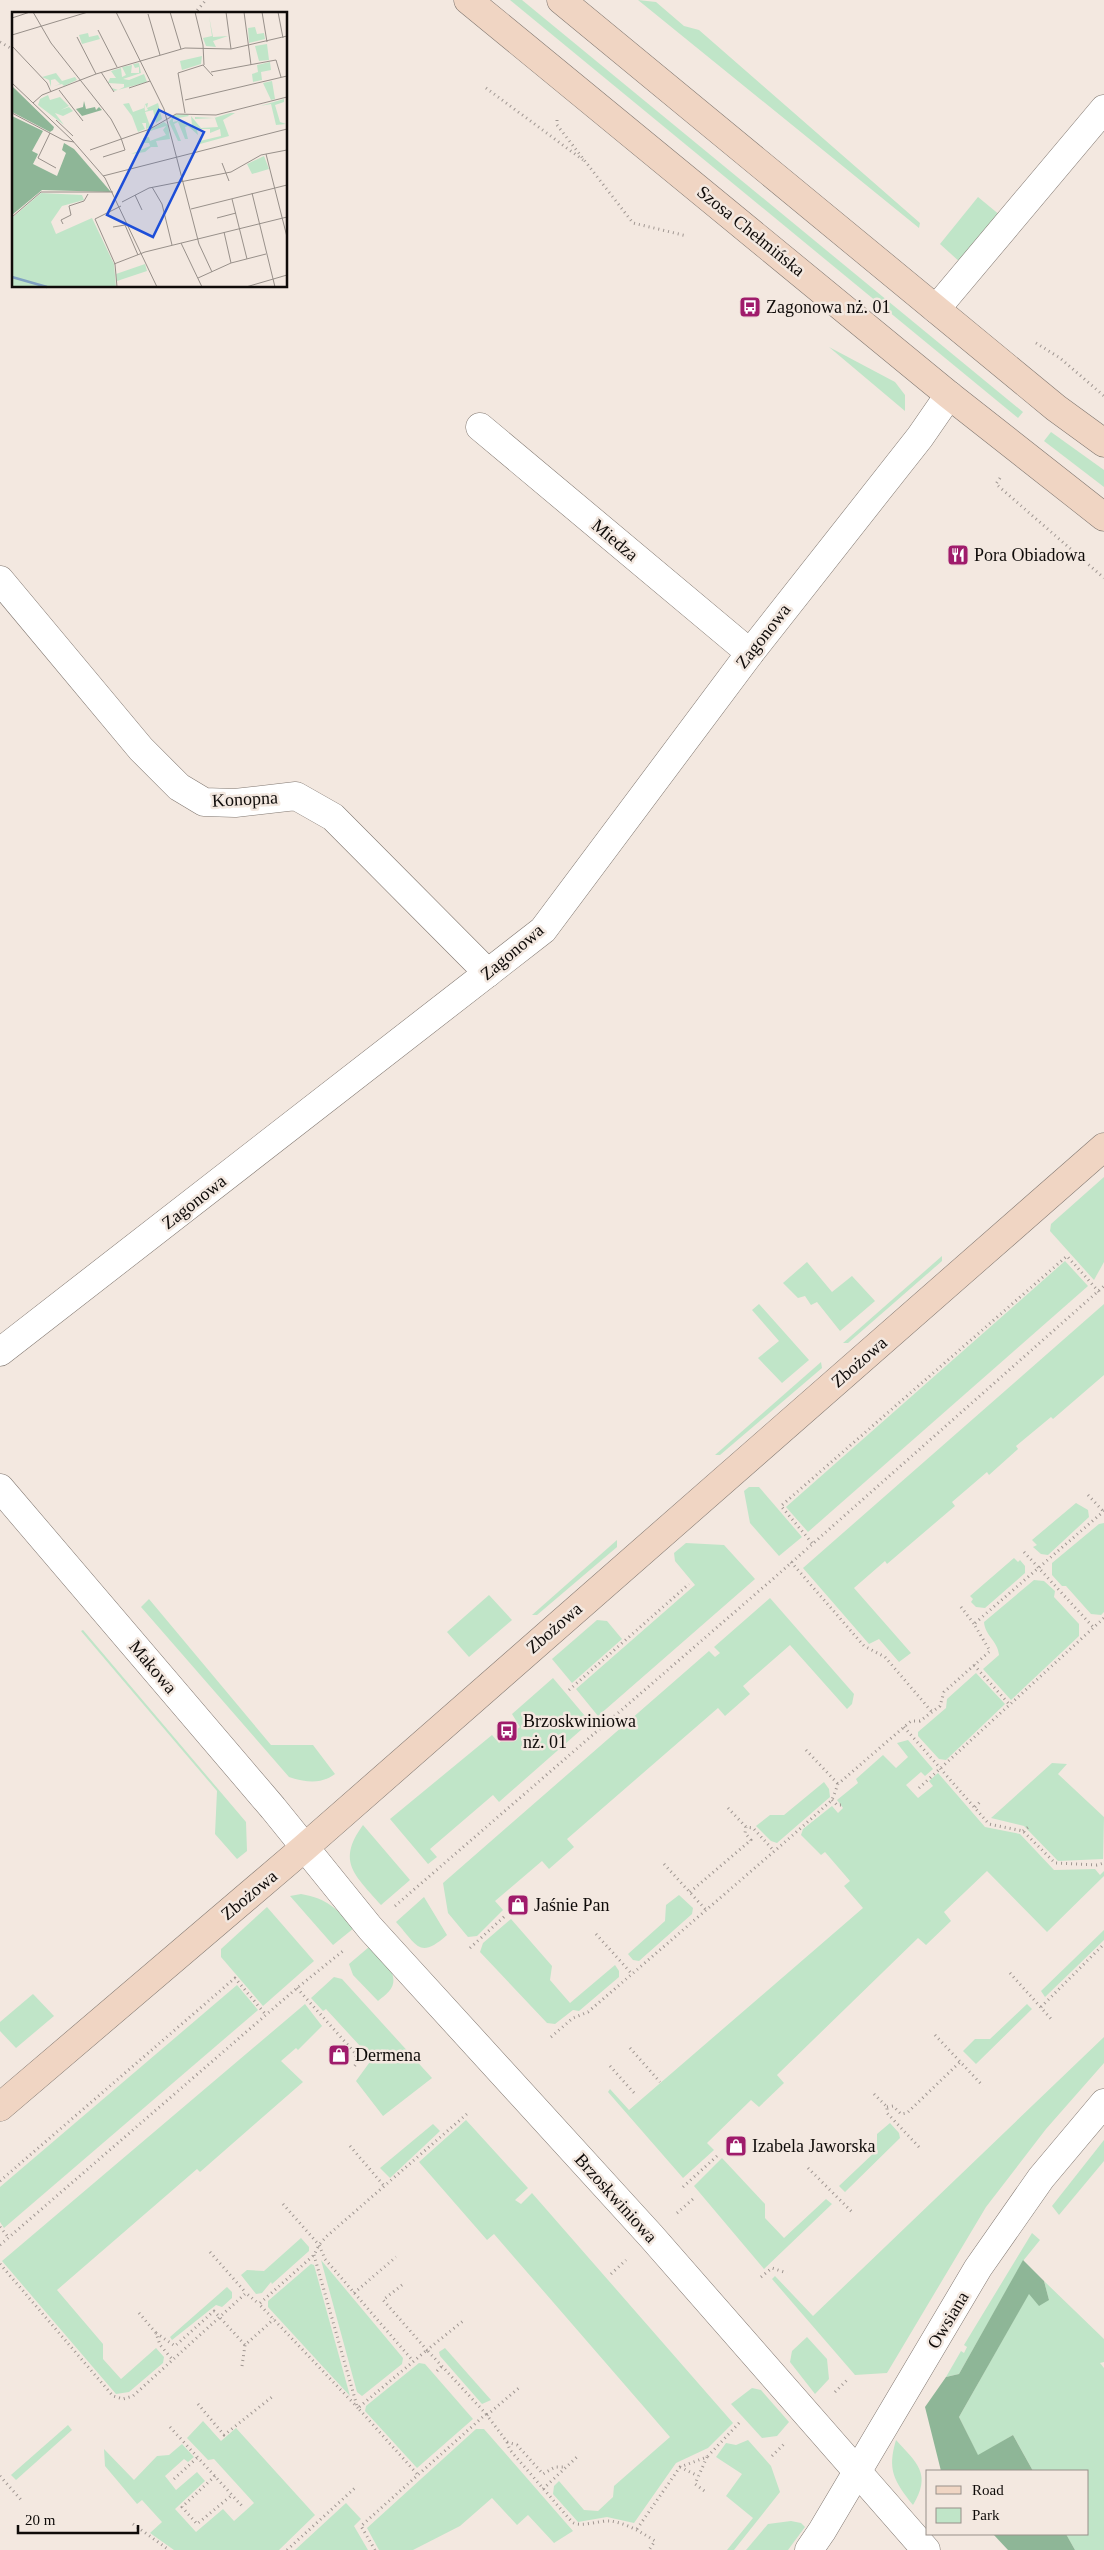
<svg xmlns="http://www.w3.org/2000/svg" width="1104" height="2550" viewBox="0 0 1104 2550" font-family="Georgia,serif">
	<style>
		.green { fill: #c0e5c8 }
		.forest { fill: #8eb697 }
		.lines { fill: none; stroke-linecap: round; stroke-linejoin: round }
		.street-casing { stroke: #807770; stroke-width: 29 }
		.secondary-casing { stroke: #807770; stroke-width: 29 }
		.path { stroke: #a09792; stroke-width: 3; stroke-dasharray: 1 4; stroke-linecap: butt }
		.street { stroke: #fff; stroke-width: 28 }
		.secondary { stroke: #f0d5c3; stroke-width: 28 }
		.labels { text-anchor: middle; stroke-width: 5; stroke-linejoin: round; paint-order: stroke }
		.street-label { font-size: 18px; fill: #0f0b09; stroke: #f3e8e0 }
		.poi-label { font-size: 18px; fill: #0f0b09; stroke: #f3e8e0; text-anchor: start }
		.inset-river { fill: none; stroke: #80a2c3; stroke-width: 2.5 }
		.inset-road { fill: none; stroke: #98908a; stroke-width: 1 }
		.view { fill: #1d4ed8; fill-opacity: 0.15; stroke: #1d4ed8; stroke-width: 2.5 }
		.inset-edge { fill: none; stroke: #0f0b09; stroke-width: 2.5 }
	</style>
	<rect width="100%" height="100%" fill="#f3e8e0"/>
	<g class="green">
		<polygon points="510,0 522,0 1023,412 1018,418"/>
		<polygon points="638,0 656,2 684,26 699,30 920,223 919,228"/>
		<polygon points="978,197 1001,216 961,263 940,244"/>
		<polygon points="829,347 895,382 905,395 905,411"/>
		<polygon points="1051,432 1104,470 1104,487 1044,441"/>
		<polygon points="1104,1177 1104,1262 1094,1280 1050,1231 1051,1224"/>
		<polygon points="942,1256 942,1261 848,1343 843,1343"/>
		<polygon points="1065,1261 1088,1286 808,1532 786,1507"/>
		<polygon points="807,1262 832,1292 852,1276 875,1301 840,1331 817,1302 811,1305 805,1296 798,1298 783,1283"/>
		<polygon points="759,1304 809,1360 782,1383 758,1358 779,1341 752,1310"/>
		<polygon points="1104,1304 1104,1375 1053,1419 1051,1417 1016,1446 1018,1449 989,1475 987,1472 952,1502 955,1506 887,1564 885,1561 854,1588 911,1653 899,1662 879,1639 869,1644 803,1568"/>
		<polygon points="821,1362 822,1368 720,1455 715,1455"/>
		<polygon points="749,1487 759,1487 802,1537 779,1556 750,1523 744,1491"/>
		<polygon points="1076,1503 1088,1510 1089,1517 1048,1555 1041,1554 1033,1547 1037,1545 1032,1540"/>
		<polygon points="1104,1523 1104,1612 1101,1615 1091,1614 1066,1586 1062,1586 1052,1575 1052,1563 1099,1524"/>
		<polygon points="617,1540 617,1547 537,1615 532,1615"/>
		<polygon points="686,1543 724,1545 755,1579 598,1716 576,1689 695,1585 675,1561 674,1553"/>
		<polygon points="1014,1558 1018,1562 1020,1560 1025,1566 1025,1573 985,1608 976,1607 971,1602 973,1599 970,1596"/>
		<path d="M1034,1580L1044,1581L1055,1591L1054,1597L1079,1624V1636L1011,1700L983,1669L999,1655C998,1641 985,1636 984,1622Z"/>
		<polygon points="489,1595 512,1620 469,1657 447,1632"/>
		<polygon points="770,1598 854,1694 852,1704 847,1709 790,1645 743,1686 750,1694 725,1716 718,1708 567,1839 574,1847 549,1869 542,1861 495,1901 503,1910 477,1936 468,1937 448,1913 443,1883 709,1651 715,1657 720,1653 714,1647"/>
		<path d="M149,1599L271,1745H313L335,1774C320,1785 305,1782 289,1777L141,1607Z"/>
		<polygon points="597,1620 607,1621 622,1639 572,1683 552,1659"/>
		<polygon points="83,1630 246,1822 247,1851 237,1859 215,1834 217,1791 81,1631"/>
		<polygon points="976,1673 1005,1704 946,1760 939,1759 918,1736 918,1732 946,1708 947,1699"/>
		<polygon points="553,1678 590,1722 499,1802 493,1795 430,1849 437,1857 428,1864 390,1819 492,1735 499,1743 520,1727 512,1714"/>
		<polygon points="908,1740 933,1769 925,1776 921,1772 906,1785 918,1798 933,1786 929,1781 938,1773 985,1827 1020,1834 1054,1870 1095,1869 1100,1875 1104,1871 1104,1876 1047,1932 987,1871 944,1912 951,1921 926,1945 918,1938 777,2075 784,2083 759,2107 751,2100 707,2143 714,2150 683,2178 608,2092 610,2089 629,2110 863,1908 844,1886 850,1881 825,1852 821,1855 801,1835 803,1829 832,1806 838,1813 843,1808 837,1800 858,1783 856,1779 883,1755 896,1768 908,1757 897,1743"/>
		<polygon points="1052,1763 1067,1764 1058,1774 1104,1817 1103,1859 1058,1861 1024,1826 991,1818"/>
		<polygon points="824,1782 829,1789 830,1797 777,1843 771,1841 756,1826 770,1815 784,1815"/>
		<path d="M363,1825L410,1880L381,1905C355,1875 336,1862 363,1825Z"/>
		<path d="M301,1894C328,1899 336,1908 354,1928L333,1945L290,1896Z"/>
		<polygon points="679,1895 693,1908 692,1914 639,1961 633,1960 628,1954 665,1921 666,1905"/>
		<path d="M424,1897L447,1935C419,1960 417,1945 396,1922Z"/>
		<polygon points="267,1907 314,1961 263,2006 221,1957 221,1949"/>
		<polygon points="511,1919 552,1966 550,1980 570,2003 615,1965 619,1971 619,1977 579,2011 573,2010 555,2024 547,2023 480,1952 483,1943"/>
		<polygon points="1104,1930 1104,1940 1045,1997 1041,1991"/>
		<path d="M369,1947L392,1973C397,1987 388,1993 378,2001L353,1975L349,1964Z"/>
		<polygon points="334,1977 342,1979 432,2078 383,2116 356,2081 372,2059 326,2009 323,2011 311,1998"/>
		<polygon points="237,1985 258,2010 4,2228 0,2222 0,2187"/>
		<polygon points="33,1994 54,2016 16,2048 0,2031 0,2022"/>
		<polygon points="305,2004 322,2026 298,2050 296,2048 281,2061 303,2082 200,2172 197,2169 57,2290 103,2344 103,2359 121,2379 156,2348 164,2357 163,2363 129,2392 116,2394 2,2261"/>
		<polygon points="1027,2004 1032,2009 976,2064 963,2051 975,2039 990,2039"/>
		<polygon points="1104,2037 1104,2063 1046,2129 986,2207 887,2373 855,2375 772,2279 775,2276 813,2316"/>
		<polygon points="466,2120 528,2188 515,2200 521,2204 532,2193 733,2423 708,2448 676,2463 634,2523 607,2517 578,2522 553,2494 554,2486 559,2481 584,2510 598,2511 613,2497 614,2486 670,2437 494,2234 487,2240 419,2162"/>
		<polygon points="890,2123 899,2133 900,2138 845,2192 839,2186 877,2150 877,2134"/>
		<polygon points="433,2124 440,2131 390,2178 380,2168"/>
		<polygon points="1104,2140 1104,2161 1059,2215 1052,2206"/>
		<polygon points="722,2158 765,2204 765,2218 784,2238 826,2199 832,2204 764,2269 694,2186"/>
		<polygon points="1032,2233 1040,2240 1023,2261 959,2374 946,2377 961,2351 964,2353 967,2347 964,2345"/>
		<polygon points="301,2238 309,2247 309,2251 272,2284 271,2282 262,2293 256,2294 241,2275 247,2270 264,2271"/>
		<polygon points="321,2260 403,2358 402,2364 362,2396 357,2392"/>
		<polygon points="311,2264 314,2265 350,2396 268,2307 268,2301"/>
		<polygon points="1044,2281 1104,2339 1104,2362 1100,2363 1104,2368 1104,2550 1075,2550 1066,2534 1088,2534 1088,2471 1033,2471 1013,2435 978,2456 959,2417 1029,2293 1049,2300"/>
		<polygon points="227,2287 232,2292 232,2298 222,2307 216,2305 172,2340 170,2337"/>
		<polygon points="807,2337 827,2359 829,2379 815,2394 790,2362 792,2351"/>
		<polygon points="445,2348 491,2400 482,2404 440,2356 439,2352"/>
		<polygon points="419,2363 425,2364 473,2419 417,2468 365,2411 366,2406"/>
		<polygon points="752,2388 761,2390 789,2422 777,2436 762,2438 731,2404"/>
		<polygon points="203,2421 221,2441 236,2428 315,2515 279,2550 174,2550 150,2533 162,2522 142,2500 137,2504 105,2466 104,2449 134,2480 157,2456 169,2455 182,2444 194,2457 188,2462 184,2459 165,2476 176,2490 197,2472 205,2481 175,2509 196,2532 223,2509 234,2521 254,2503 214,2459 208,2460 187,2438"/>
		<polygon points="68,2425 72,2430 16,2480 11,2475"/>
		<polygon points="476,2429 484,2429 573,2531 554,2543 528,2515 517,2525 492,2498 460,2526 413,2550 379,2550 367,2528"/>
		<polygon points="748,2440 771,2466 780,2492 734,2550 727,2550 753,2518 726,2496 742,2474 716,2457 726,2443 736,2445"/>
		<path d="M896,2440C917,2463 932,2474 913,2505C894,2481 887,2470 896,2440Z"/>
		<polygon points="346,2503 361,2519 354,2526 368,2550 295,2550"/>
		<polygon points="791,2521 801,2523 805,2527 788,2550 746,2550 768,2524"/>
	</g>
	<g class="forest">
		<polygon points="1023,2260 1044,2281 1049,2300 1039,2306 1029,2294 959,2417 978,2455 1013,2435 1033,2471 941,2471 925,2407 946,2377 959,2374"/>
		<polygon points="993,2534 1066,2534 1075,2550 1008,2550"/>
	</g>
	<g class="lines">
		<g class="street-casing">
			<g id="street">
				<polyline points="936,309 1104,109"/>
				<polyline points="480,427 750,653"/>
				<polyline points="0,580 141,749 179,787 204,802 235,803 296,796 333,817 488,973"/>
				<polyline points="0,1352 543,930 750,653 920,437 949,395"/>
				<polyline points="0,1488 273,1808 370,1928 651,2236 926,2550"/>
				<polyline points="809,2550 822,2531 978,2268 1041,2178 1104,2103"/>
			</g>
		</g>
		<g class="secondary-casing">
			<g id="secondary">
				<polyline points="468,0 949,395 1104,517"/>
				<polyline points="561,0 1056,408 1104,443"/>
				<polyline points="0,2107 304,1848 1104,1147"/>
			</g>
		</g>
		<g class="path">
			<polyline points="194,14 206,0"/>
			<polyline points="0,42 14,50"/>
			<polyline points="486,88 583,160"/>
			<polyline points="557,120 557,125 633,223 687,236"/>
			<polyline points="1036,343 1060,358 1104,396"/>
			<polyline points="1000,478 996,484 1104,578"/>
			<polyline points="1088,1495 1104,1512"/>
			<polyline points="812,1543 781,1506 1067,1256 1099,1292"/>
			<polyline points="1024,1552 1094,1628"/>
			<polyline points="791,1562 864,1646 885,1657 932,1712"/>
			<polyline points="961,1607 974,1624"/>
			<polyline points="974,1665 1010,1705"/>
			<polyline points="569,1690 689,1584"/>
			<polyline points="904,1727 989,1824 1023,1831 1055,1863 1097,1865 1104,1863"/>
			<polyline points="806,1750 838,1784"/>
			<polyline points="919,1788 1104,1618"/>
			<polyline points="832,1800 837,1805 841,1805"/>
			<polyline points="975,1807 982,1800"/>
			<polyline points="728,1808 746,1827 753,1828 774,1851"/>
			<polyline points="1023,1831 1030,1826"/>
			<polyline points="664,1864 706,1910"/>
			<polyline points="690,1892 751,1840 745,1833 746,1827"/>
			<polyline points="395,1906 774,1578 1104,1286"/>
			<polyline points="596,1934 632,1974"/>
			<polyline points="470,1948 505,1916"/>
			<polyline points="1010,1973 1052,2020"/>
			<polyline points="297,1988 355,2053 357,2063 353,2068"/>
			<polyline points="1041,2007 1104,1944"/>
			<polyline points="935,2035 983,2086"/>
			<polyline points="551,2037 573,2018 588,2012 793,1835 832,1800 838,1784 904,1727 911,1721 920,1721 940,1706 944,1692 990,1651 974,1624 1104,1511"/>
			<polyline points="630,2048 660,2082"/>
			<polyline points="610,2066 635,2094"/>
			<polyline points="874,2094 887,2107 887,2113 919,2147"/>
			<polyline points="887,2107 893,2106 901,2114 907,2113 960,2062"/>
			<polyline points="350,2146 385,2187"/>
			<polyline points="808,2168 852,2212"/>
			<polyline points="0,2181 235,1978 266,2015"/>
			<polyline points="683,2187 717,2156"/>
			<polyline points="283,2204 319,2245 325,2259 413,2361"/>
			<polyline points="677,2213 693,2199"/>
			<polyline points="0,2227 9,2238"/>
			<polyline points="0,2245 297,1988 343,1951"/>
			<polyline points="210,2252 246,2293"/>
			<polyline points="314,2255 357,2406"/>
			<polyline points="0,2264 113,2396 123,2399 133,2396 246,2293 259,2304"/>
			<polyline points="611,2274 626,2260"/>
			<polyline points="761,2277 772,2268 787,2273"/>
			<polyline points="402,2285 383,2300 427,2350 463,2321"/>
			<polyline points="354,2293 396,2257"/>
			<polyline points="139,2313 156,2333 160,2345 173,2360"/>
			<polyline points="156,2333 175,2346 214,2311 245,2345 274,2319"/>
			<polyline points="242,2366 245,2345"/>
			<polyline points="437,2371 443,2365"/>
			<polyline points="835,2392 849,2378"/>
			<polyline points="198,2404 224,2435 272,2397"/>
			<polyline points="358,2408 259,2304 314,2255 319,2245 327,2236 468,2113"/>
			<path d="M486,2414L507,2442L510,2450L572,2522C580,2528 600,2520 611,2521C628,2524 641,2532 655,2541L649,2550"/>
			<polyline points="487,2415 520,2387"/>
			<polyline points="170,2427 242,2506"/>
			<polyline points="507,2442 517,2445 543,2474 555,2467 564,2467"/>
			<polyline points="772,2456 785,2443"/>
			<polyline points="707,2457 695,2484 707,2493"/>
			<polyline points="680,2467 698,2476"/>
			<polyline points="0,2476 23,2502"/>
			<polyline points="215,2476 182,2507 197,2524 232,2495"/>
			<polyline points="174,2479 198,2457"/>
			<polyline points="543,2489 579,2455"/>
			<polyline points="133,2524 169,2550"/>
			<polyline points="637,2529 680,2467 707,2457 740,2422"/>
			<polyline points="287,2550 356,2487"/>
			<polyline points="375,2550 361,2526 486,2414 427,2350 358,2408 418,2475"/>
		</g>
		<use href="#street" class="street"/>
		<use href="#secondary" class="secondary"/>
	</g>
	<defs>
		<g id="bus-square" transform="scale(1.125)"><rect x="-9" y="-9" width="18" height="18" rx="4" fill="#9f1b6b" stroke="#f3e8e0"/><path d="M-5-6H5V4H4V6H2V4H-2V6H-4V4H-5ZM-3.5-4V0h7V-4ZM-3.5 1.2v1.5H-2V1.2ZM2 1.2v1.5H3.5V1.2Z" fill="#fff"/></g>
		<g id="restaurant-square" transform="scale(1.125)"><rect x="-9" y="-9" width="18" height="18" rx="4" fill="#9f1b6b" stroke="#f3e8e0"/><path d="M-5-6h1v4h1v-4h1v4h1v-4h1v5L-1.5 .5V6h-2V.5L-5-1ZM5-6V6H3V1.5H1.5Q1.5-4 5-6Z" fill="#fff"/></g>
		<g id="shop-square" transform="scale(1.125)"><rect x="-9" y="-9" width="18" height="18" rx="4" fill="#9f1b6b" stroke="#f3e8e0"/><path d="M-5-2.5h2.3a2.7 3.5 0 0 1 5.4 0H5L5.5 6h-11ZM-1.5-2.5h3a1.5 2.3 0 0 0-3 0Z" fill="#fff"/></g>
	</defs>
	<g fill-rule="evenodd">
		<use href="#bus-square" x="750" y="307"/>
		<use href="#restaurant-square" x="958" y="555"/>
		<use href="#bus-square" x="507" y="1731"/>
		<use href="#shop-square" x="518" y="1905"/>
		<use href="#shop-square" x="339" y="2055"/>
		<use href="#shop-square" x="736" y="2146"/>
	</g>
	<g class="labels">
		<g class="street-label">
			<text transform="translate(751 231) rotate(39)" y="6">Szosa Chełmińska</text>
			<text transform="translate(615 540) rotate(40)" y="6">Miedza</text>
			<text transform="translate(763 636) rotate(-52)" y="6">Zagonowa</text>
			<text transform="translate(245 799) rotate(-3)" y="6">Konopna</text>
			<text transform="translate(512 952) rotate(-40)" y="6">Zagonowa</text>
			<text transform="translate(194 1202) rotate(-38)" y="6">Zagonowa</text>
			<text transform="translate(859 1362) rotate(-41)" y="6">Zbożowa</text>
			<text transform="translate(554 1628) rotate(-41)" y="6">Zbożowa</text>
			<text transform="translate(153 1667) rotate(50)" y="6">Makowa</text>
			<text transform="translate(249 1895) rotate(-40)" y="6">Zbożowa</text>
			<text transform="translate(616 2198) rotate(48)" y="6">Brzoskwiniowa</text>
			<text transform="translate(948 2320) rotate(-59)" y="6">Owsiana</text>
		</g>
		<g class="poi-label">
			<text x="766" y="313">Zagonowa nż. 01</text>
			<text x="974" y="561">Pora Obiadowa</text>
			<text x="523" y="1727">Brzoskwiniowa<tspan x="523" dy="21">nż. 01</tspan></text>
			<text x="534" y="1911">Jaśnie Pan</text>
			<text x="355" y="2061">Dermena</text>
			<text x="752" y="2152">Izabela Jaworska</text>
		</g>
	</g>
	<g transform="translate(12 12)">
		<rect width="275" height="275" fill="#f3e8e0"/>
		<path d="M197,4L201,25L216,24L201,29L204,35L194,34L191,26L200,24ZM243,15L245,22L252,21L253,27L237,31L236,16ZM76,21L77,25L86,23L88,27L70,32L67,23ZM255,32L257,48L247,49L243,34ZM190,44L189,52L170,58L168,49ZM258,50L259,58L249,60L250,68L241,70L240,62L246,60L245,53ZM127,51L129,61L111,67L117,68L132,62L135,70L102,79L100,76L106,78L112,75V72L96,71L98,66H104L99,59L109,56L110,65L114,63L110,55L120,53L119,61H127V55L123,56L121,52ZM44,61L50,69L63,65L65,68L52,74L50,72L42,74L48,72L43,67L39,68V75L37,68L30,65ZM260,69L263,87L259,88L251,71ZM36,83L38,88L48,85L57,94L49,98L57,95L61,99L51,104L43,101L52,113L26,93L28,87ZM272,87V90L263,93L268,110L274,112L264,113L259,92L248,94ZM117,91L121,100L132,96V92L133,99L136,98L133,92L136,91L135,96L146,91L150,107L144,111L141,98L133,100L138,114H142L134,117V111H130L133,117L126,120L120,104L111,92ZM218,101H223L211,108L217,124L188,132V129L209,124L208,117L198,121V117H190L185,118L186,123L176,114L173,115L176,127H173L166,110L162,112L169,129H166L157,110L162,103L175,102L177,104L161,107V110L165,109L180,113L179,104L189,116L206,115L203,106L183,107V105L202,106ZM152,110L156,113L158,127L144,129L146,135H139L133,140L119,142L138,134L137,131H132L131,126L137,125L138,129L154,123L151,118L154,114L132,121ZM252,144L257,157L240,162L235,152ZM29,181L70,183L72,188L50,194L39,210L44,222L80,206L102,252L104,275H0V206ZM133,252L135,259L105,269L104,262Z" fill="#c0e5c8"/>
		<path d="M0,74L42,115L41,118L38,120L0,100ZM72,89L74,97L83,95L84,98L87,95L90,98L70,104L64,97L71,95ZM0,104L31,119L20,139L26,142L21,152L45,164L54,141L50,138L52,131L62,137L99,180L30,178L0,203Z" fill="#8eb697"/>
		<path class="inset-river" d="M0,265L35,275"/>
		<path class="inset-road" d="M21,0L39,31L99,107L109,126L113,138L91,145M104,0L152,97L187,232L200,260M158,0L169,37M183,0L191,33L192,53M214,0L219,37M232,0L239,53M250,0L255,30M266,0L271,26M136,2L148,43M0,6L18,0M86,18L105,55M0,23L76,0M65,25L84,62M0,34L35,71L39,80M89,60L102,80M199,60L264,48L269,65M0,71L60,128L93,166L145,275M117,76L138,69M47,78L71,109M173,88L275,64M21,91L30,83L84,62L173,36L219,37L275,24M0,101L51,128L62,130M173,101L166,61L191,53L201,64M44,108L61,124M38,121L26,146L44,156M78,138L138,117L164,102L204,103L275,85M254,142L275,225M210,151L217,169M91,164L275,117M140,175L150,192L160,233M240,181L263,275M123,183L130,198M220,187L235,247M110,190L137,176L219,160L249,143L275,138M179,197L275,173M0,205L29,180H101M205,206L224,201M51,212L49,208L59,203L57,194L72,189L76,182M101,215L113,213L126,243M212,220L219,251M169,231L190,275M102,252L133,240L275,205M186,266L219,251L254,242M105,275L103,252L83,207L109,194M234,275L275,263"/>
		<path class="view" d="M147,98L192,120L141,225L95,203Z"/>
		<rect width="275" height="275" class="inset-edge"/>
	</g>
	<rect x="926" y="2470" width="162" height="65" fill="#f3e8e0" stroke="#98908a"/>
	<rect x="936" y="2486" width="25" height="8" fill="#f0d5c3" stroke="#98908a"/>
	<text x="972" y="2495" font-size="15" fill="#0f0b09">Road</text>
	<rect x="936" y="2508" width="25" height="15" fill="#c0e5c8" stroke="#98908a"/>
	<text x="972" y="2520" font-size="15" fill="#0f0b09">Park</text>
	<path d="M18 2525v8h120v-8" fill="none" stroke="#0f0b09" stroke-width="2.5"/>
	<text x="25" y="2525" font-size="15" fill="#0f0b09" stroke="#f3e8e0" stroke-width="4" paint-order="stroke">20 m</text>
</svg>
